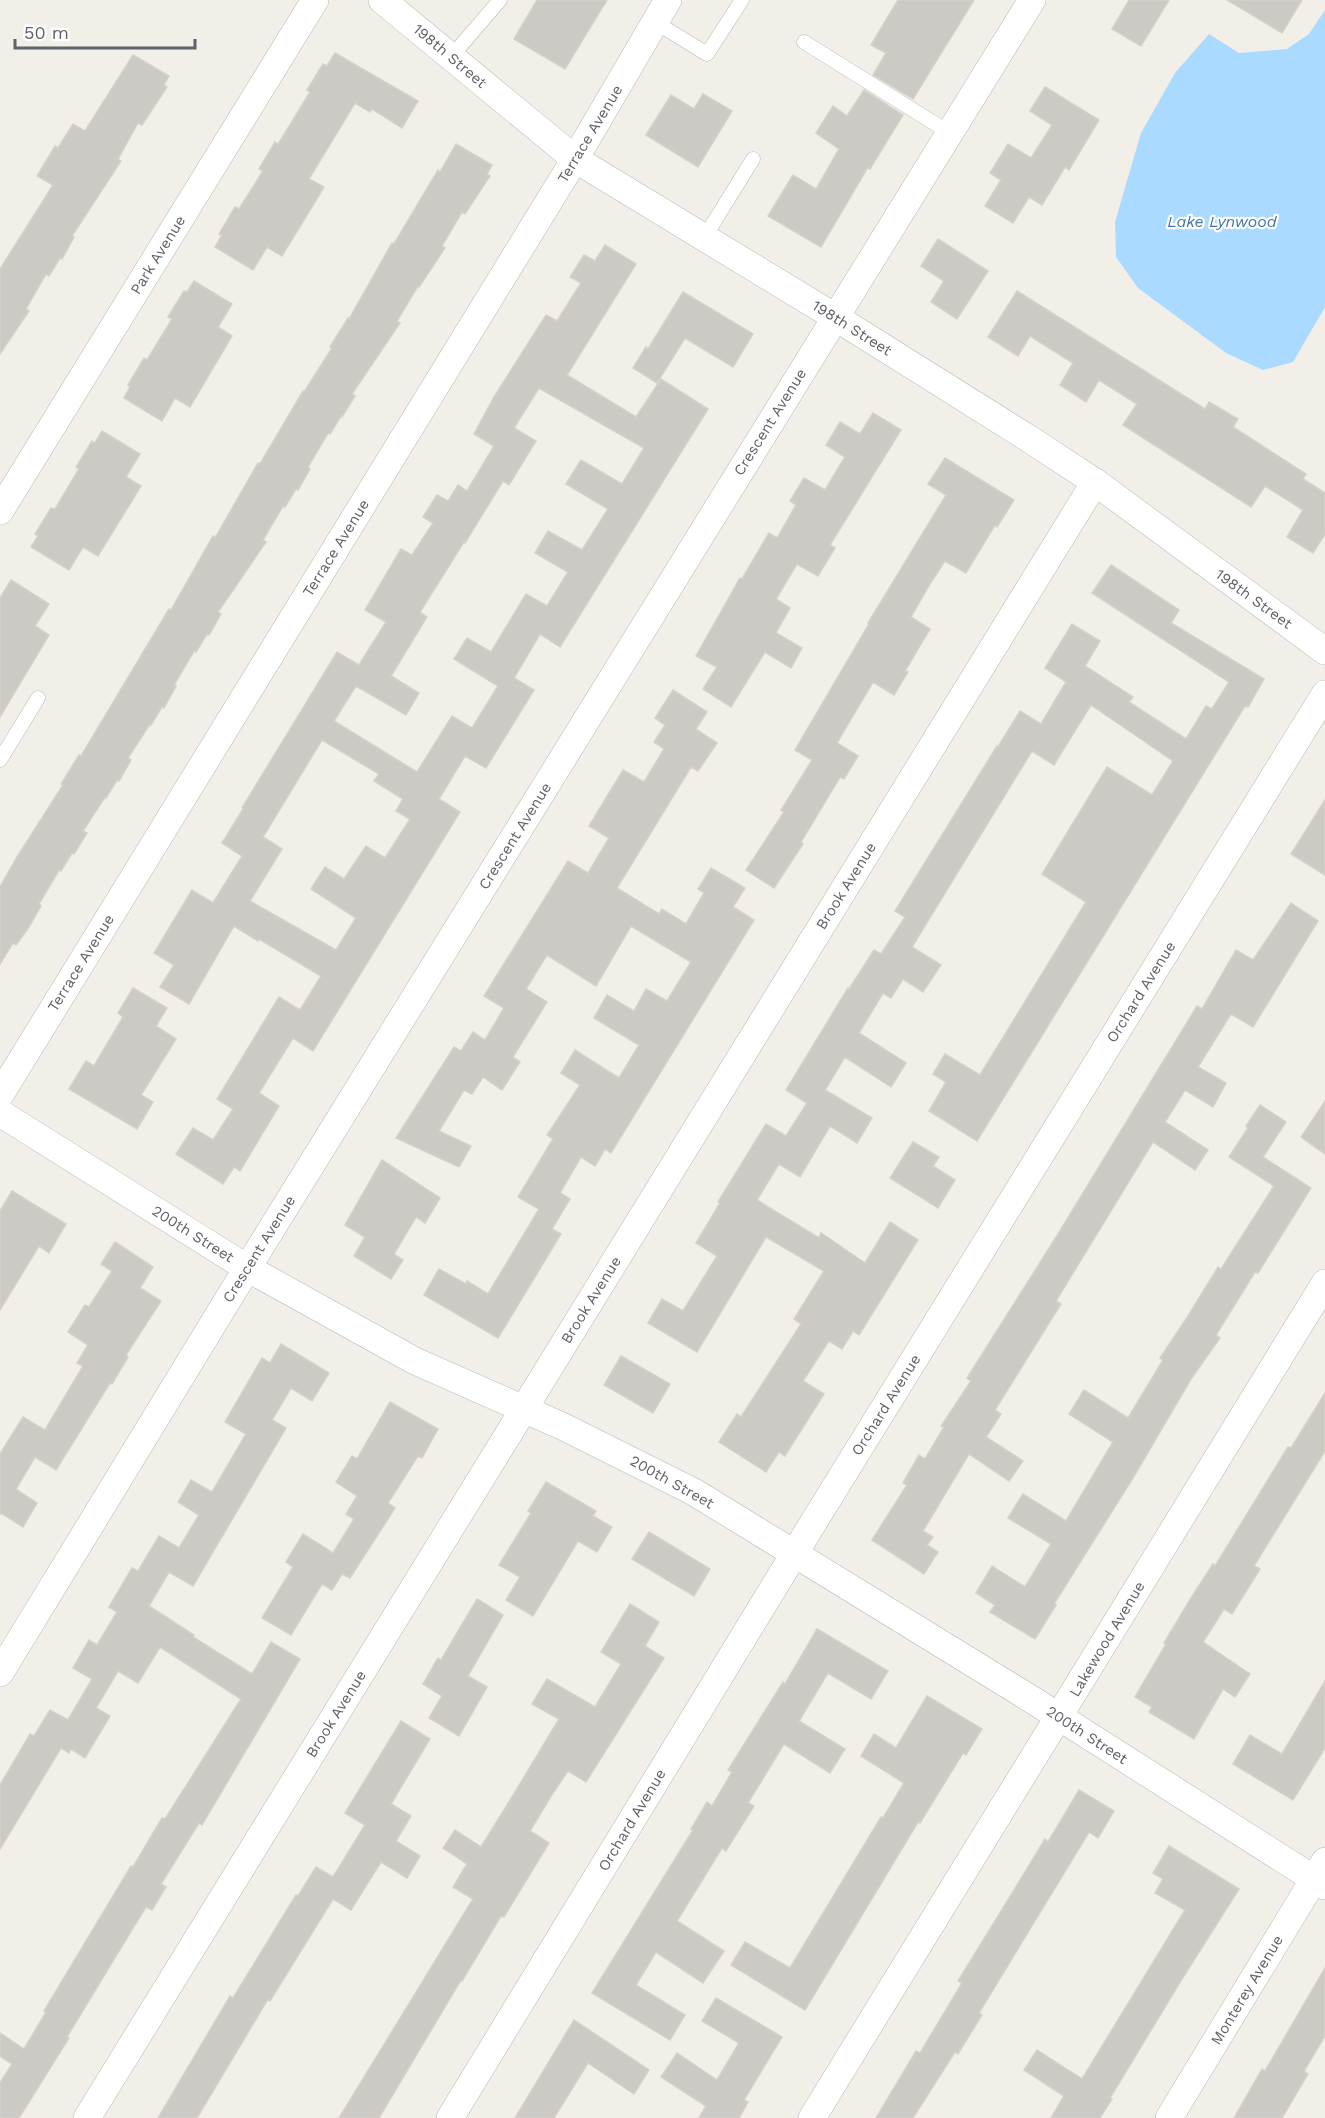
<svg xmlns="http://www.w3.org/2000/svg" width="1325" height="2118" viewBox="0 0 1325 2118" font-family="'Work Sans',sans-serif">
	<style>
		.water { fill: #aadaff }
		.building { fill: #cccac5; stroke: #d6d1c6; stroke-width: 1.5; fill-rule: evenodd }
		.lines { fill: none; stroke-linecap: round; stroke-linejoin: round }
		.lane-casing { stroke: #b5b8bc; stroke-width: 15 }
		.street-casing { stroke: #b5b8bc; stroke-width: 28 }
		.lane { stroke: #fff; stroke-width: 14 }
		.street { stroke: #fff; stroke-width: 27 }
		.labels { text-anchor: middle; stroke-width: 4.5; stroke-linejoin: round; paint-order: stroke }
		.street-label { font-size: 15px; fill: #5f6368; stroke: #fff }
		.water-label { font-size: 16px; font-style: italic; fill: #4174aa; stroke: #fff }
	</style>
	<rect width="100%" height="100%" fill="#f1efe8"/>
	<polygon class="water" points="1325,10 1325,307 1293,362 1263,370 1226,353 1138,288 1116,257 1115,222 1141,133 1175,73 1209,34 1239,53 1287,49 1309,34"/>
	<g class="building">
		<polygon points="537,0 607,0 565,69 514,39"/>
		<polygon points="898,0 974,0 913,99 873,75 886,53 871,45"/>
		<polygon points="1129,0 1169,0 1141,46 1112,29"/>
		<polygon points="1227,0 1302,0 1282,33"/>
		<polygon points="335,53 418,101 402,128 372,109 370,112 355,103 309,179 324,187 307,215 282,256 267,247 253,270 215,247 222,235 219,234 235,207 239,209 263,171 259,169 275,142 278,144 285,133 310,92 307,90 323,64 327,66"/>
		<polygon points="133,55 169,76 164,85 167,87 142,125 138,123 118,159 121,161 72,236 74,237 62,259 60,258 49,276 46,274 26,309 29,311 0,354 0,269 53,185 37,176 55,146 58,148 73,124 85,131"/>
		<polygon points="1045,87 1099,120 1069,170 1065,167 1042,205 1029,197 1013,223 985,206 1001,180 990,173 1008,144 1031,158 1052,125 1030,111"/>
		<polygon points="864,90 903,115 870,169 868,167 821,247 768,216 793,175 816,189 839,149 816,133 833,106 847,116"/>
		<polygon points="703,94 732,111 698,167 646,135 671,95 694,109"/>
		<polygon points="456,144 492,165 487,174 490,176 465,214 462,212 442,246 445,248 419,287 418,286 397,321 400,323 352,394 355,396 342,417 341,416 330,434 328,433 308,467 310,469 298,490 296,489 285,507 283,506 263,540 266,542 218,612 221,614 209,635 207,634 196,652 194,651 174,685 176,686 164,708 162,707 151,725 150,724 128,758 131,760 119,781 117,780 106,798 105,797 83,831 87,833 74,854 72,853 61,871 59,870 39,904 41,906 29,927 16,945 13,943 0,964 0,887 17,857 63,785 61,784 79,755 81,756 169,609 171,610 213,536 215,538 258,463 260,464 303,391 304,392 332,348 330,347 348,318 349,319 392,243 394,244 438,170 440,172"/>
		<polygon points="938,239 988,271 957,319 931,302 944,281 921,266"/>
		<path d="M605,245L636,264L567,375L636,417L661,379L708,409L560,647L540,634L514,678L534,690L486,768L465,756L439,799L460,812L313,1051L293,1038L259,1093L279,1106L240,1171L234,1167L223,1184L176,1154L193,1128L213,1140L233,1109L217,1099L279,997L300,1010L321,976L259,939L258,941L234,926L189,1004L160,987L174,965L154,953L192,890L213,903L242,856L222,843L243,809L242,808L337,652L359,665L386,622L365,610L387,573L401,549L412,555L433,523L423,517L437,495L448,501L458,485L467,491L494,446L474,434L494,397L546,315L557,321L581,283L570,277L584,255L595,261ZM539,388L644,448L622,484L581,460L566,484L608,509L582,550L548,531L535,553L568,572L547,606L526,594L491,652L467,638L454,659L498,686L472,728L452,716L417,772L334,721L356,686L406,715L419,693L391,676L427,617L420,612L464,542L465,543L503,481L509,485L536,441L514,428ZM322,740L379,774L374,781L403,799L396,811L410,819L385,858L366,846L344,879L325,867L311,889L356,918L336,950L250,901L282,849L263,837Z"/>
		<polygon points="194,281 232,304 218,327 232,336 190,407 175,398 162,421 124,398 130,387 128,385 144,358 147,360 172,319 168,317 184,291 187,292"/>
		<polygon points="1017,291 1205,409 1209,402 1238,419 1233,427 1306,474 1303,479 1325,493 1325,534 1313,553 1287,537 1303,510 1265,486 1251,507 1123,425 1137,404 1099,380 1086,402 1060,385 1073,363 1030,336 1018,356 988,337"/>
		<polygon points="683,292 753,334 733,367 685,338 657,383 633,368 646,347 648,349"/>
		<polygon points="873,413 901,430 830,545 835,548 818,576 797,564 776,599 790,608 776,633 802,648 791,668 765,652 731,707 703,689 717,667 696,656 740,578 742,579 769,533 777,538 796,505 790,501 804,478 825,490 845,457 826,445 840,422 860,434"/>
		<polygon points="102,431 140,454 126,477 141,486 98,556 83,547 69,570 31,547 38,536 35,534 51,508 55,509 79,469 76,467 92,441 95,443"/>
		<polygon points="945,458 1014,500 997,527 995,525 966,573 945,561 930,584 911,617 930,629 905,671 908,672 894,695 873,682 851,719 837,743 858,756 844,779 840,777 801,842 803,844 774,888 746,870 784,812 781,810 812,760 795,750 869,624 868,623 946,495 928,484"/>
		<polygon points="1111,565 1179,610 1171,623 1264,679 1248,707 1245,706 977,1141 929,1111 946,1082 933,1074 945,1054 980,1075 1086,902 1042,874 1107,767 1152,795 1173,761 1091,705 1054,765 1032,751 912,947 941,965 923,992 903,979 891,998 883,993 859,1033 906,1063 891,1087 845,1057 825,1090 872,1118 857,1143 830,1126 800,1177 779,1164 757,1200 819,1238 821,1233 865,1263 890,1222 918,1240 859,1335 853,1331 842,1349 829,1341 803,1381 824,1394 785,1456 779,1452 766,1472 719,1442 737,1414 741,1417 801,1324 794,1319 824,1271 766,1237 697,1352 648,1323 662,1299 683,1311 704,1277 717,1256 696,1243 720,1203 718,1202 766,1124 786,1136 807,1103 786,1090 848,988 849,989 874,950 881,954 905,917 895,911 997,746 998,747 1020,711 1041,724 1066,682 1045,668 1072,624 1100,641 1085,666 1133,697 1129,702 1186,739 1206,706 1212,709 1229,682 1092,593"/>
		<polygon points="11,580 49,604 35,626 49,635 0,717 0,598"/>
		<polygon points="673,690 707,712 696,729 717,743 698,771 691,767 617,888 659,914 662,909 686,924 704,893 698,889 711,868 745,888 733,907 754,920 611,1153 605,1149 595,1166 581,1157 560,1193 570,1199 552,1229 561,1234 498,1338 424,1295 439,1269 466,1284 467,1281 488,1294 539,1209 518,1197 553,1139 547,1135 580,1085 561,1073 575,1050 619,1078 639,1045 594,1018 607,995 634,1011 646,989 667,1001 691,962 631,926 596,986 547,955 526,989 547,1002 513,1057 520,1062 502,1090 483,1077 472,1094 464,1090 439,1131 471,1146 459,1167 396,1138 454,1047 461,1051 473,1032 485,1040 504,1008 484,996 568,861 588,873 609,838 589,826 623,770 644,782 664,749 654,742 665,725 655,718"/>
		<polygon points="1325,800 1325,875 1291,854"/>
		<polygon points="1291,903 1318,921 1253,1027 1231,1014 1198,1067 1226,1083 1213,1107 1185,1090 1165,1122 1208,1150 1195,1170 1153,1142 1056,1301 1061,1304 995,1410 1001,1414 986,1437 1023,1461 1009,1481 969,1454 923,1531 933,1537 927,1545 938,1552 924,1574 872,1540 907,1485 903,1483 919,1455 925,1459 944,1427 941,1426 971,1381 967,1378 1058,1234 1197,1006 1202,1009 1236,950 1253,960"/>
		<polygon points="133,988 167,1008 156,1026 176,1039 141,1095 153,1102 137,1129 69,1089 86,1061 94,1066 123,1017 118,1013"/>
		<polygon points="1325,1101 1325,1154 1301,1137"/>
		<polygon points="1260,1105 1286,1122 1263,1157 1311,1188 1258,1273 1255,1272 1216,1335 1220,1338 1191,1379 1133,1478 1054,1604 1056,1605 1035,1639 990,1612 995,1605 976,1593 992,1566 1025,1587 1051,1544 1008,1518 1023,1494 1066,1521 1113,1442 1069,1414 1084,1390 1128,1418 1163,1360 1160,1358 1188,1316 1218,1267 1221,1269 1274,1186 1229,1157 1248,1128 1246,1126"/>
		<polygon points="913,1142 939,1157 933,1166 955,1180 938,1208 890,1178"/>
		<polygon points="382,1160 440,1198 425,1223 416,1217 394,1254 403,1260 391,1279 354,1256 365,1237 345,1225"/>
		<polygon points="12,1191 66,1224 49,1253 39,1246 0,1310 0,1211"/>
		<polygon points="115,1242 153,1267 140,1288 161,1301 126,1355 128,1357 112,1384 110,1383 56,1470 35,1457 16,1489 37,1503 23,1527 1,1513 0,1515 0,1454 23,1417 45,1430 83,1366 77,1363 88,1345 68,1332 85,1305 89,1307 112,1271 101,1264"/>
		<polygon points="281,1344 329,1373 312,1401 291,1388 272,1420 286,1428 193,1586 169,1572 149,1606 194,1635 193,1637 252,1674 271,1642 300,1659 202,1825 199,1823 161,1884 166,1887 152,1910 146,1907 133,1928 67,2037 69,2038 19,2118 0,2118 0,2083 12,2064 0,2056 0,2033 24,2049 46,2012 44,2011 131,1866 133,1867 162,1818 165,1819 241,1699 160,1647 138,1683 118,1671 96,1708 110,1716 85,1758 71,1749 69,1753 61,1748 0,1849 0,1785 30,1734 34,1736 50,1710 68,1720 92,1679 73,1668 89,1640 97,1645 117,1612 109,1607 132,1568 138,1571 159,1536 179,1548 199,1515 178,1502 191,1480 212,1492 246,1434 225,1422 262,1358 270,1363"/>
		<polygon points="621,1356 670,1384 653,1413 604,1385"/>
		<polygon points="1325,1393 1325,1451 1254,1566 1260,1569 1232,1614 1224,1609 1203,1642 1250,1674 1235,1697 1223,1689 1194,1739 1149,1712 1152,1707 1135,1697 1166,1644 1164,1643 1191,1598 1213,1564 1215,1566 1288,1447 1291,1448"/>
		<polygon points="390,1402 438,1429 422,1458 418,1456 388,1503 395,1508 350,1578 342,1574 332,1590 322,1584 291,1635 262,1618 293,1567 286,1562 303,1534 333,1553 354,1519 346,1514 357,1496 336,1482 352,1456 357,1459"/>
		<polygon points="546,1482 596,1511 593,1516 612,1527 597,1552 578,1541 533,1616 506,1600 520,1577 499,1565 531,1513 528,1511"/>
		<polygon points="649,1532 710,1569 694,1596 632,1559"/>
		<polygon points="477,1599 503,1615 468,1676 487,1687 459,1736 429,1718 442,1696 423,1684 438,1658 441,1660"/>
		<polygon points="630,1604 659,1622 645,1646 664,1658 586,1782 568,1771 553,1793 530,1831 549,1843 504,1917 501,1916 462,1981 461,1980 379,2118 339,2118 473,1899 453,1887 467,1864 443,1848 455,1830 481,1847 515,1792 559,1719 532,1704 547,1679 595,1707 621,1664 601,1652"/>
		<polygon points="817,1629 888,1671 871,1699 828,1673 799,1721 845,1749 830,1773 784,1744 748,1803 754,1806 726,1851 722,1848 677,1921 724,1951 703,1983 656,1952 636,1985 685,2015 670,2040 592,1993 693,1830 691,1829 707,1802 712,1806 732,1772 728,1770 783,1682 785,1684"/>
		<polygon points="1325,1681 1325,1748 1293,1800 1233,1764 1250,1735 1282,1754"/>
		<polygon points="927,1696 982,1729 966,1755 963,1753 920,1823 918,1822 805,2010 731,1965 745,1942 790,1968 881,1817 883,1818 904,1783 861,1756 874,1734 896,1748"/>
		<polygon points="401,1721 430,1739 391,1804 411,1816 396,1841 420,1856 407,1878 381,1862 351,1910 333,1899 270,2001 268,1999 197,2118 158,2118 230,1996 233,1998 296,1895 298,1896 316,1867 333,1877 365,1825 345,1813"/>
		<polygon points="1079,1790 1114,1811 1098,1838 1089,1832 979,2013 982,2015 958,2054 955,2052 913,2118 876,2118 916,2051 920,2053 962,1983 958,1981 1011,1895 1045,1839 1048,1842"/>
		<polygon points="1169,1846 1239,1889 1182,1979 1110,2098 1112,2099 1100,2118 1051,2118 1064,2096 1024,2070 1037,2050 1082,2079 1185,1910 1155,1893 1163,1879 1153,1873"/>
		<polygon points="1325,1968 1325,2036 1304,2071 1308,2074 1282,2118 1234,2118 1262,2069 1265,2071"/>
		<polygon points="716,1998 782,2037 744,2100 748,2102 739,2118 699,2118 706,2106 661,2077 677,2053 717,2080 739,2043 702,2021"/>
		<polygon points="574,2020 649,2070 634,2094 588,2063 554,2118 515,2118"/>
	</g>
	<g class="lines">
		<g class="lane-casing">
			<g id="lane">
				<polyline points="655,22 707,54 742,0"/>
				<polyline points="804,42 950,133"/>
				<polyline points="451,57 500,0"/>
				<polyline points="704,238 753,159"/>
				<polyline points="0,760 38,698"/>
			</g>
		</g>
		<g class="street-casing">
			<g id="street">
				<polyline points="382,0 575,159 835,317 1031,440 1095,482 1325,651"/>
				<polyline points="0,511 315,0"/>
				<polyline points="0,1095 575,159 668,0"/>
				<polyline points="0,1113 247,1268 415,1361 562,1426 694,1492 1031,1699 1325,1886"/>
				<polyline points="0,1673 235,1288 1032,0"/>
				<polyline points="87,2118 1095,482"/>
				<polyline points="450,2118 810,1528 1325,694"/>
				<polyline points="812,2118 1325,1283"/>
				<polyline points="1169,2118 1325,1861"/>
			</g>
		</g>
		<use href="#lane" class="lane"/>
		<use href="#street" class="street"/>
	</g>
	<g class="labels">
		<g class="street-label">
			<text transform="translate(450 56) rotate(40)" y="5">198th Street</text>
			<text transform="translate(590 134) rotate(-59)" y="5">Terrace Avenue</text>
			<text transform="translate(158 255) rotate(-58)" y="5">Park Avenue</text>
			<text transform="translate(852 328) rotate(32)" y="5">198th Street</text>
			<text transform="translate(770 422) rotate(-58)" y="5">Crescent Avenue</text>
			<text transform="translate(336 548) rotate(-58)" y="5">Terrace Avenue</text>
			<text transform="translate(1254 599) rotate(36)" y="5">198th Street</text>
			<text transform="translate(515 836) rotate(-58)" y="5">Crescent Avenue</text>
			<text transform="translate(846 886) rotate(-58)" y="5">Brook Avenue</text>
			<text transform="translate(81 963) rotate(-58)" y="5">Terrace Avenue</text>
			<text transform="translate(1141 992) rotate(-58)" y="5">Orchard Avenue</text>
			<text transform="translate(193 1234) rotate(32)" y="5">200th Street</text>
			<text transform="translate(259 1249) rotate(-58)" y="5">Crescent Avenue</text>
			<text transform="translate(591 1300) rotate(-58)" y="5">Brook Avenue</text>
			<text transform="translate(886 1405) rotate(-58)" y="5">Orchard Avenue</text>
			<text transform="translate(672 1482) rotate(29)" y="5">200th Street</text>
			<text transform="translate(1107 1639) rotate(-59)" y="5">Lakewood Avenue</text>
			<text transform="translate(336 1714) rotate(-58)" y="5">Brook Avenue</text>
			<text transform="translate(1087 1735) rotate(33)" y="5">200th Street</text>
			<text transform="translate(632 1820) rotate(-59)" y="5">Orchard Avenue</text>
			<text transform="translate(1247 1990) rotate(-59)" y="5">Monterey Avenue</text>
		</g>
		<g class="water-label">
			<text x="1222" y="227">Lake Lynwood</text>
		</g>
	</g>
	<path d="M15 39v9h180v-9" fill="none" stroke="#5f6368" stroke-width="3"/>
	<text x="24" y="39" font-size="18" fill="#5f6368" stroke="#ffffff" stroke-width="4.5" paint-order="stroke">50 m</text>
</svg>
